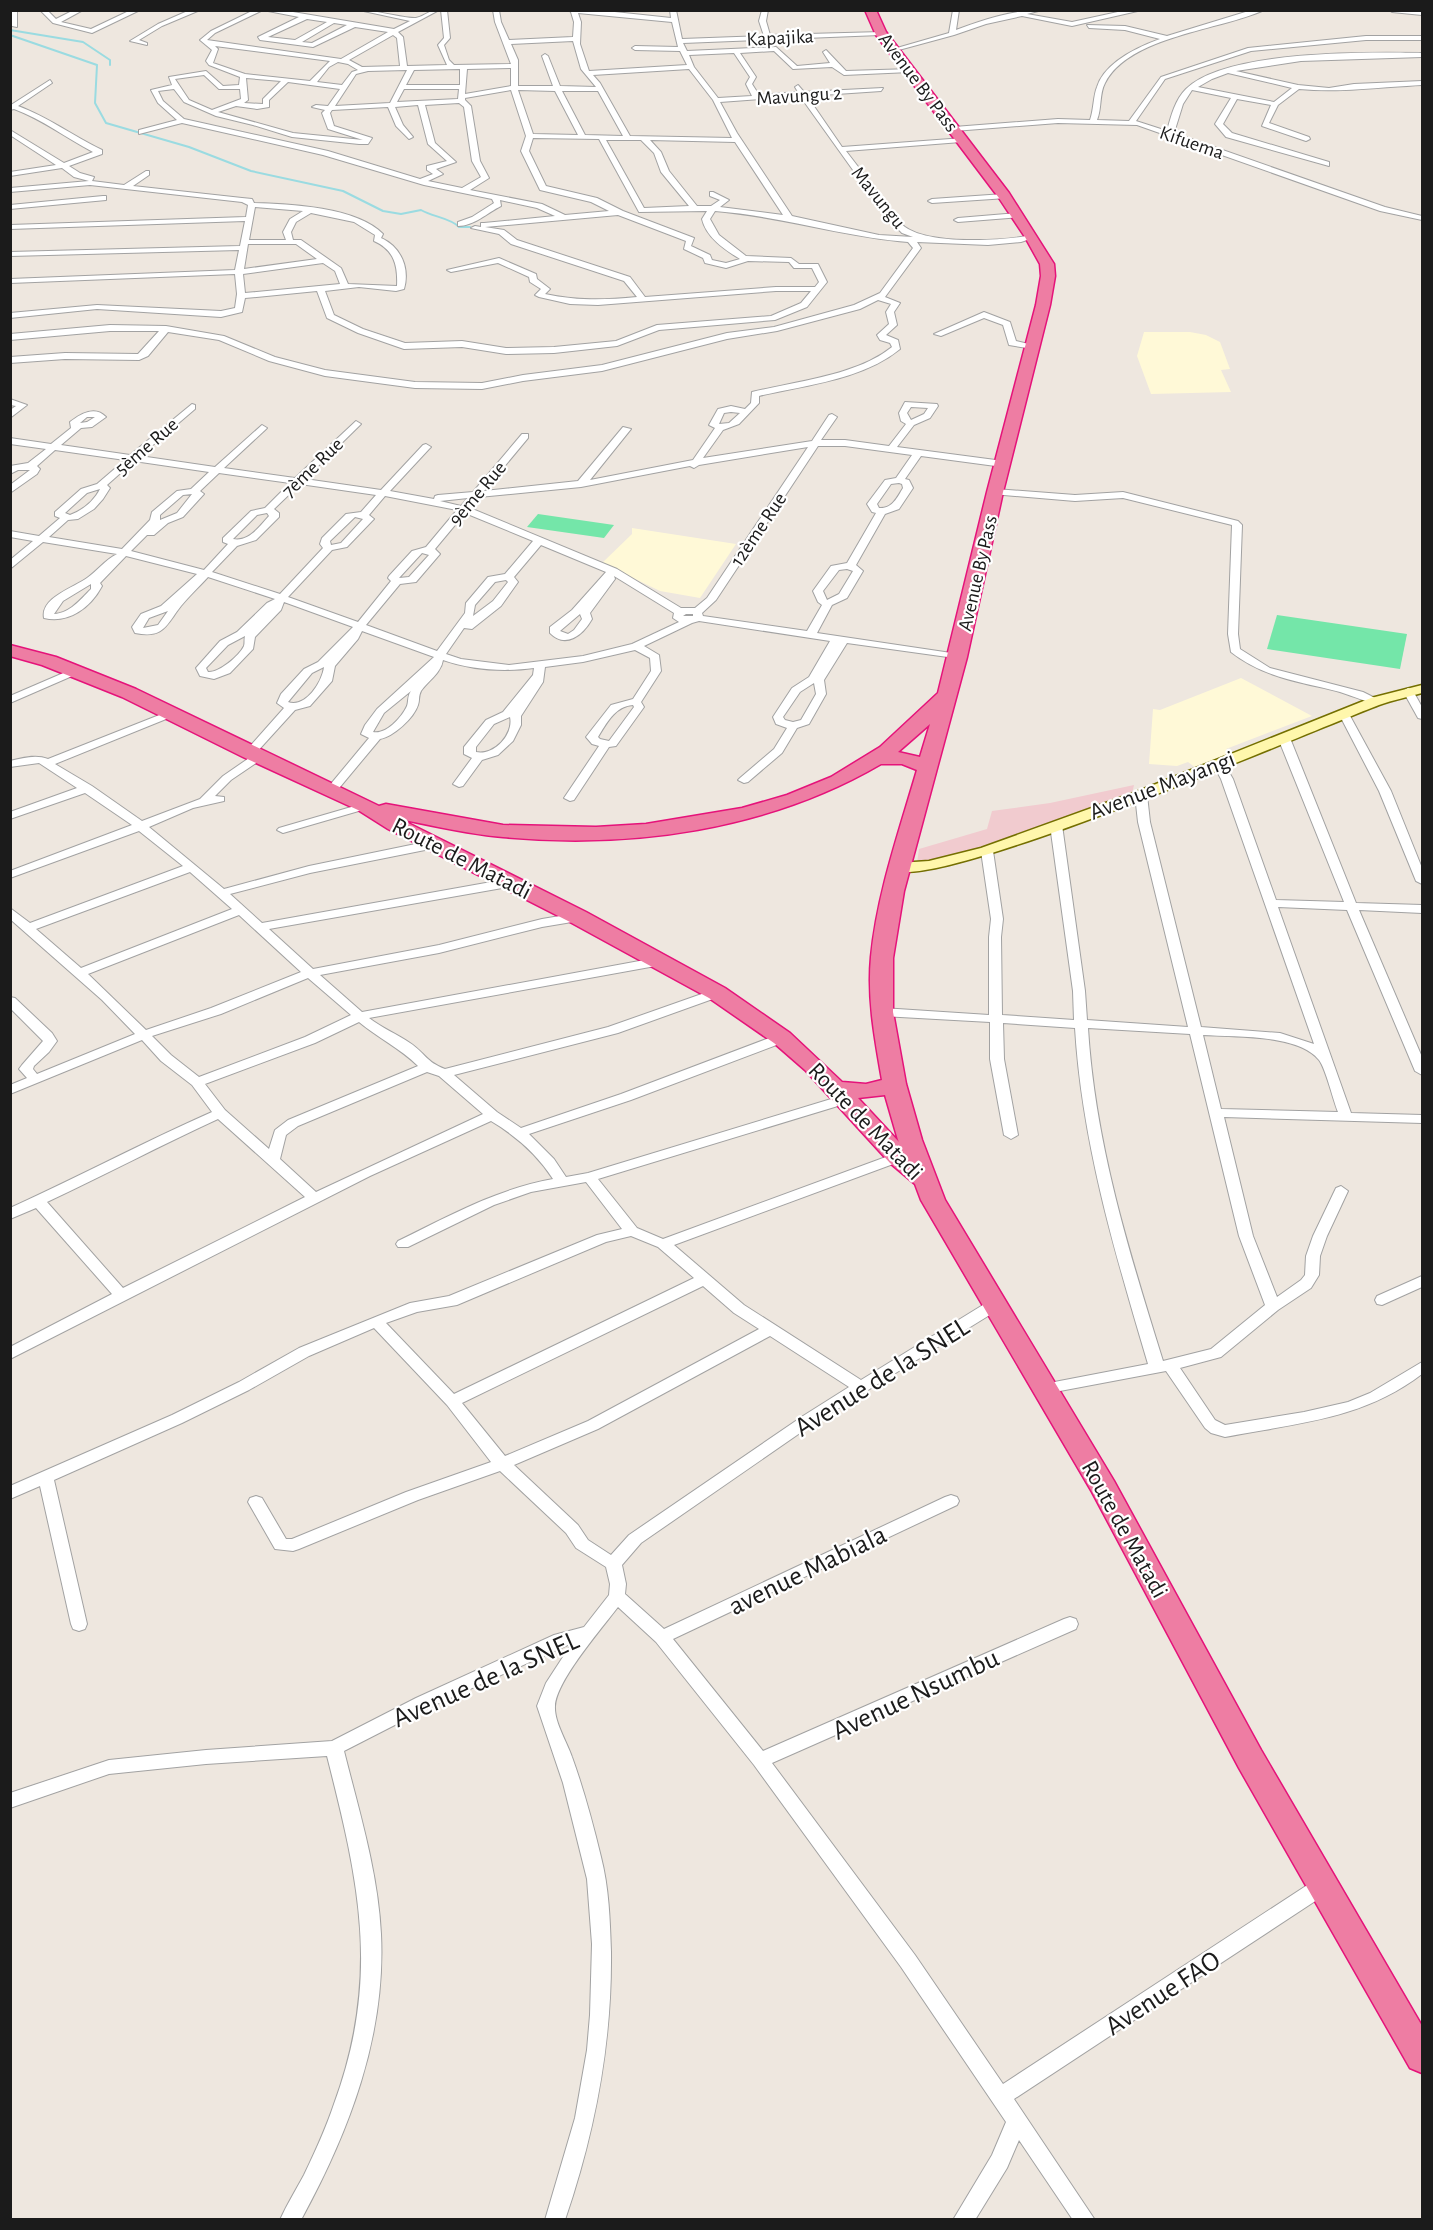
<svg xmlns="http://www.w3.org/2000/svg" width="1433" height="2230" viewBox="0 0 1433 2230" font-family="'Alegreya Sans',sans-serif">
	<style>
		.commercial { fill: #f1cbcf }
		.education { fill: #fff9d7 }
		.pitch { fill: #74e6a9 }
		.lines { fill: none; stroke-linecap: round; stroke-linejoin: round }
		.stream { stroke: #9adbe1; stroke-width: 2 }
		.street-casing { stroke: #a2a2a2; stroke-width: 2 }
		.secondary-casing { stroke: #746f00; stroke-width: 3 }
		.highway-casing { stroke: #e5137a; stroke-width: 3 }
		.street { fill: #fff; fill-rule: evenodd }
		.secondary { fill: #fff7ac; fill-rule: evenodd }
		.highway { fill: #ee7da3; fill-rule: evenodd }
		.labels { text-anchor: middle; stroke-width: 4.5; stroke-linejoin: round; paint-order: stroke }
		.far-street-label { font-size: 20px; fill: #1b1b1b; stroke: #fff }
		.street-label { font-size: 24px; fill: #1b1b1b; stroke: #fff }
		.near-street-label { font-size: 28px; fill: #1b1b1b; stroke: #fff }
	</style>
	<rect width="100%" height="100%" fill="#eee7df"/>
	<polygon class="commercial" points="1134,785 1132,794 985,849 917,863 919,849 987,829 992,811 1050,803"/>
	<g class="education">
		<polygon points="1144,332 1190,332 1206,335 1220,342 1230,369 1221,370 1231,392 1151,394 1137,356"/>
		<polygon points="632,528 736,544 700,598 660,591 602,563 632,534"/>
		<polygon points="1241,678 1312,716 1226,749 1234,754 1196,768 1188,762 1177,766 1149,764 1153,709 1160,710"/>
	</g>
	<g class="pitch">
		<polygon points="538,514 614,525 604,538 527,527"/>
		<polygon points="1277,615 1407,634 1400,669 1267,649"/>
	</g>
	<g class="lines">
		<g class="stream">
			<polyline points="10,30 83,42 110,60 110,65"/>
			<path d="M10,35L97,65L95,103L106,123L189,147L251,171L343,191L383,211L401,214L421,210C433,217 451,218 459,227H470"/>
		</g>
		<g class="street-casing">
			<g id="street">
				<polygon points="11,10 17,10 17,27 12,26"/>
				<polygon points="40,10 47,10 56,19 74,10 83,10 61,22 91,29 131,10 140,10 92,33 53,23"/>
				<polygon points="190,10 200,10 162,26 139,40 147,43 147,45 130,41 158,24"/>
				<path d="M254,10H263L215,33L207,40L341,59L388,32L355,27L313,47L260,40L258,37L299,17L263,10H281L394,29L410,21L359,10C374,10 407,19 416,18C425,16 429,10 439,10L398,32L403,37L407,66L447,65L438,45L444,38L441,10H447L450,38L444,45L449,60L454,65L511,64L495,22L493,10H499L501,22L509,40L573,37L574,22L571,12L568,10H596L671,18L670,10H676L682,39L764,36L759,21L762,10H768L766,21L770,35L882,32L880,35L683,43L687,51L776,47L797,66L830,63L823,52L826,50L846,71L912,69L910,72L844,75L832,67L793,69L774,51L740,53L756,77L752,84L759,95L798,92L795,87L798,85L804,92L883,88L881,91L807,96L842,147L964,138L965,140L961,142L846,151C855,163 865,175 874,188C883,201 891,217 905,227C930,245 1003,241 1032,235L1036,237L1021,242L988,245L917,242L921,248L885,297L900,303L894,312L897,325L886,335L898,340L900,349C862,380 806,385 759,396V403L739,424L723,430L703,458L812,441L829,415L832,414L837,417L821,440H845L889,446L906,424L901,421L899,413L905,402L937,404L938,406L930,418L914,425L897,447L1003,461L1008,464L1003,467L921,456L905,479L909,480L913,488L899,509L885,514L856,565L863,571L847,598L832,605L817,633L958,654L963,657L962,659L847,643L824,680L826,694L809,724L797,728L782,753L748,782L744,783L738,780L740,778L774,749L787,728L776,724L773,717L792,688L809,677L830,641L699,621L692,623L644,646L659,655L661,671L641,702L644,707L616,746L609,747L574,800L570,801L564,798L599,746L592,744L586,737L611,705L633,699L651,671L650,658L635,650L583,662L545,667L543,682L521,716V725L513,741L498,755L482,760L463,786L459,787L453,784L472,758L464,754V747L486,720L503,712L533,675L534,668C504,672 472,670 443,660C441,673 428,681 421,691C418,697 420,699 418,705C414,718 393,737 380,739L335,793L331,794L325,791L369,738L361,734L365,725L377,709L434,657L362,631L358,639L335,666L332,681L310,706L295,710L255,754L262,755V759L231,780L215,796L224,797V801L193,808L149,827L224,889L309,866L435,840L441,844L435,848L310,873L230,894L262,923L508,879L514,883L508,887L269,929L313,969L439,945L542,919L578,913L584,917L578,921L542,927L439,953L320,975L362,1012L661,957L667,961L661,965L369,1018C382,1028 397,1034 410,1043C425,1053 426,1062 445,1069L608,1027L713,990H721L723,993L721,996L618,1033L454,1075L497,1112L521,1128L621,1094L777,1035L782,1034L789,1038L787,1041L631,1100L529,1134L554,1159L566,1177L588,1173L841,1096L846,1095L853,1099L851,1102L598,1179L637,1228L663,1239L894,1154H904L906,1157L904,1160L674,1245L744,1305L861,1380L991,1300H1001L1003,1304L1001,1308L813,1424L641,1543L622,1565L626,1584L625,1594L664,1629L945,1497L951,1495L957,1497L959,1501L957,1505L673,1639L763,1751L1064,1619L1070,1617L1076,1619L1078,1624L1076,1629L772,1763L915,1955L1003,2084L1315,1880L1322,1878L1329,1880L1331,1886L1329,1892L1014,2099L1095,2220H1073L1019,2140L1007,2168L975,2220H953L992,2155L1006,2122L901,1967L754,1765L656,1642L618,1607C602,1628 556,1681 555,1706C554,1722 567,1742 572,1757C584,1790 593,1824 601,1857C609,1888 610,1921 611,1952C612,2045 595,2132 565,2220H545L575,2118L587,2050L590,2015L592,1944L587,1879L563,1783L537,1706L546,1683L572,1643L428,1708L344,1751C359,1811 378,1872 381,1934C386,2036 349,2132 301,2220H280C287,2204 296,2190 304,2175C315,2152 326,2128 334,2104C381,1977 359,1882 327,1756L206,1764L109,1774L10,1808V1793L109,1760L206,1750L332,1741L416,1698L554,1635L584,1627L609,1595L610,1584L606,1567L576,1548L566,1533L500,1471L418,1500L299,1549L293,1551L275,1549L248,1502L250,1498L256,1496L262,1498L286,1539H292L406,1492L491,1462L447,1405L374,1328L309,1356L249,1390L182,1423L54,1480L87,1624L85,1629L79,1631L73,1629L71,1624L40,1486L10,1499V1486L172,1415L239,1382L299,1348L410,1303L449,1296L597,1235L622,1229L586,1182L531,1192L494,1205L408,1247H398L396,1244L398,1241C449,1216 497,1189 553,1179C537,1154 516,1136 491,1121L370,1176L10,1359V1347L112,1294L36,1208L10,1219V1208C78,1177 144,1142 212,1112L192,1085L161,1061L142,1040L10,1094V1085L27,1078L19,1069L22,1065L43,1041L10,1008V997L15,998L52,1033L57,1041L49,1052L34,1066L33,1069L37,1074L135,1034L102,1000L10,919V908L30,923L183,866L139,831L10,878V871L132,825L85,793L10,819V812L77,788L39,763L10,767V761C23,758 36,754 48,759L172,710L177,713L176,715L55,764L92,786L142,821L200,799L223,776L252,756L246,755L244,753L284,708L277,703L281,694L304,669L318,662L353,627L284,602L281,610L255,637L253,649L230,673L214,679L200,676L196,668L220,641L237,632L267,603L275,599L208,577C199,587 189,596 181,606C166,625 164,639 135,633L132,627L141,614L161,606L197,574L126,556L100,583L102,586C91,607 69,624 44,618C40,598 73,588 87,578C97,571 105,560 117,554L43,542L10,569V560L33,541L10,537V531L39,536L60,518L55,516V512L81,489L97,484L125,460L55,450L37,466L40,469L37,474L10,493V485L30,470H18L10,474V466L28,463L46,449L10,444V438L51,444L71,428L70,422C80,414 95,405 106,417L92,427L81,428L61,445L130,455L192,404L195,405V409L140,456L215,467L262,425L267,428L265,430L224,468L295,478L356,421L361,424L359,426L305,479L381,490L423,445L426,444L431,447L429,449L390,491L434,499L435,496L438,495L473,492L522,434H528V438L484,491L578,481L623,427L631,429L590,480L693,460L715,428L709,425L718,409L731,406L745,409L751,403L752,392C796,381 856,376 892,347L890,343L880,340L877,335L889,324L886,312L891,304L878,300L860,309L777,331L727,339L602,371L523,381L482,389L415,388L325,376L269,361L219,340L168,332L148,356L139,360L65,359L10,363V357L65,353L138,354L159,331H110L10,340V334L110,325L166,326L224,336L275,357L325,370L415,382L482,383L523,375L602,365L727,333L774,327L854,305L880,293L913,248L908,242C843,237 780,216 715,211L710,219L719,235L746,256L791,258L799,264H818L827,282L807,307L775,320L659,330L617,346L554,353L506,354L462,347L404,349L358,333L327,318L317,291L245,298L242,312L221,317L97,309L10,318V313L97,305L221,311L235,308L237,294L235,274L10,283V279L235,270L239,250L10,256V252L240,246L245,221L10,229V225L246,217L248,205L242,202L90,185L10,192V188L89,181L74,177L62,168L10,176V172L56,165L10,135V130L64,163L93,152C66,138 42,119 14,109L10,110L11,105L50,80L52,83L18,106C48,117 73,136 102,150V154L69,166L80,173L94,177L92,181L124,185L146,171H149V175L133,186L242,198L252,199L254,203C290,204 357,207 383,234L381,238C401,247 410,268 404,289L396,291L359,287L325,291L334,315L363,329L405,343L462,341L506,348L554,347L616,341L657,325L771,316L801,303L811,291H776L598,305L570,304L539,297L535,295L541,289L530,282L529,277L498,263L451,272L447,270L499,258L536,274L537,279L550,289L545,294C577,301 605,300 637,297L624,281L511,244L499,234L471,228L475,226L481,227V223H484L555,216L537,208L500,200L501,206C487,213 474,226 458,226V222L472,217L494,203L492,199L424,185L323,155L182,123L139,134V130L177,120L158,103L151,90L172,85L169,77L206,71L223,86L239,85L240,77L209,65L206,61L212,50L200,40L211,31ZM578,13L672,22L678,47L635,46L632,48L635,50L680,51L687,65L589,71L580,44L581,22ZM307,19L327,22L295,40L268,37ZM334,23L347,25L312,43L302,42ZM393,35L397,38L400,66L362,67L349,60ZM573,41L581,69L596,87L560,86L548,56L545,54L542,56L553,86H518V60L511,44ZM215,46L330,61L310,81L245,74L213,63L218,49ZM734,53L750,77L746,84L752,96L718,98L694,67L689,55ZM338,62L348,64L358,70L352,72L342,85L317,82L329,67ZM511,68V86L465,94L467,69ZM460,69V85H406L414,70ZM689,69L713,100L732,138L630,136L600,83L593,75ZM407,70L390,103L335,106L356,74L368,71ZM204,75L219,89H240L241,99L212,110L189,100L175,79ZM246,78L281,81L263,99V104L244,103L248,100ZM288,82L340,89L328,106L316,105L312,107L325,110L322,113L328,129L363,140L293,133L218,112L236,106L257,109L269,107V100ZM174,89L184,102L216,116L253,125L292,137L359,144H368L372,138L334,126L330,113L332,110L388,107L396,126L409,139L413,137L403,125L395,107L418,105L428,144L447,161L427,166V170L433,174L420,179L328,151L184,119L163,101L158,91ZM404,89H459L458,99L397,102ZM511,90L526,136L521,151L540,190L591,202L609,211L565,215L542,204L470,190L489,178L480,161L471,106L465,100V98ZM518,90L555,91L578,135L533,134ZM562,91H598L623,136L585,135ZM800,96L888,219L902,233L913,237L879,235L792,216L737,133L720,102ZM459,103L464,107L472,161L481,177L462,188L428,181L443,174L436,169L456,162L435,143L425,105ZM533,138L599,139L639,212L707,211L702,219C706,237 725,250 740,259L726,263L712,260L710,255L691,246L694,238L623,211L597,198L546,186L529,151ZM606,140H641L654,153L661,172L689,206L644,208ZM650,140L735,142L783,215L720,207L729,200L713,192H710V196L720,200L711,206H697L669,171L661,152ZM255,207L303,211L290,219L283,232L286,240H249ZM311,213L354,222L375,235L374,241C394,250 398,265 397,286L348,284L341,268L301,240H293L291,232L296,222ZM618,215L686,241L684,249L703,258L705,263L726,268L748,261L789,262L794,268H812L819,282L815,287H776L645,297L630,277L517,240L504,230L485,227ZM248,244H296L317,259L244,269ZM323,263L335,271L340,284L245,293L243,274ZM911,407L928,408L924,414L911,420L907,413ZM731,412L740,413L729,423L719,424L724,413ZM87,417H95L87,422L80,423ZM818,446H845L912,455L896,478L885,480L867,504L872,512L876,513L847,563L831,566L813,591L818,602L822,605L807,631L703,616L702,613L716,600ZM808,447L707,598L695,608H681L617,569L470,508L479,497L581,487L690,466L694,468L699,465ZM134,461L209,472L191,489L177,491L152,512L150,520L122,549L49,537L68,520L78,519L94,509L103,499L110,488L107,485ZM219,473L290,483L265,508L251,511L223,538V542L228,544L204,570L131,551L147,535H154L168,523L183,517L204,494L200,491ZM899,483L902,484L903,488C897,498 892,509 879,508L877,504L891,484ZM300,484L376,495L361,512L346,514L322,538L320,544L323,548L280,594L212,572L237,546L256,540L279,517V513L274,509ZM100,489C94,501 83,510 70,515L65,513L87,493ZM192,494L177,513L160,520V515L183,495ZM385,496L457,510L426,547L412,551L389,576L388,578L391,581L358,622L288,597L332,550L347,547L372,521L374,519L369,515ZM468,498L461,506L440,501ZM267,513L269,516C259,527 249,542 233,539L257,515ZM465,513L533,541L505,574L488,577L466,603L465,613L437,651L366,625L400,584L416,582L440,554L435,549ZM355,517L363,519L341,543L331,545L330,541ZM541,545L606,572L572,610L550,627V633C566,649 583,635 592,619L590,613L615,579L614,576L674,613L673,618L679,622L632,644L583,656L509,665L461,659L446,654L464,628L472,629L501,606L518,582L514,577ZM422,553L429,555L409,577L399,578ZM847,569L853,571L839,594L827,600L823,591L839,570ZM506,580L508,582L493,601L473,616L475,605L495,582ZM91,584V589C80,600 70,613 54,614L63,601ZM168,611L158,625L143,628L149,618ZM580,614L582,619L574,630L568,634L560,631ZM686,614H693V616H683ZM245,636C244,640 245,643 244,646C239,656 219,673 208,672L206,668L228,645ZM324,667C322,682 306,708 288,702L312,673ZM814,683L816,694L801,720L793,722L785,720L783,717L800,692ZM411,691C407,697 409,700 407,706C402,717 386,735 373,732L384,713ZM633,705L634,707L609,741L600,739L598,737C606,724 615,706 633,705ZM510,717C514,734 494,756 476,752V747L494,724ZM190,872L232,909L81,968L36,929ZM239,915L301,972L211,1008L146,1030L88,974ZM308,978L351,1015L305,1037L199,1077L171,1055L152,1036L221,1014ZM359,1022C378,1038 400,1048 418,1066L288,1120L275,1130L269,1149L225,1110L205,1084L315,1043ZM427,1072L439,1076L483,1114L316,1192L280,1159L286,1135L298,1126ZM218,1119L305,1197L123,1288L47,1202C105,1175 161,1145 218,1119ZM631,1236L658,1247L694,1278L454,1394L386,1323L417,1312L457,1305L606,1242ZM703,1286L734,1313L759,1329L588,1421L505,1456L462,1403ZM770,1336L849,1387L803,1416L629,1535L611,1555L588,1540L578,1525L514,1465L598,1429Z"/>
				<path d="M953,10H959L956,30C983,20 1012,10 1042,10L1027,14L1072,22L1127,10H1142L1072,26L1022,16L986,24L954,35L895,51L890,50L949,33Z"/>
				<path d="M1252,10H1264C1221,30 1129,36 1105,83C1099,94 1102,108 1097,120L1129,121L1161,77L1248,48L1366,36H1422V40H1366L1251,51L1165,79L1136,121L1167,131C1171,116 1175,100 1186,89C1225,50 1368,52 1422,53V57L1301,61L1236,71L1298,85L1329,88L1354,84L1422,81V85C1381,87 1340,93 1299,89L1278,105L1269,123L1309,137L1310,139L1306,141L1262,126L1271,105L1237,99L1223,124L1232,133L1329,162V166L1226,137L1215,124L1231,98L1192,90L1183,104L1174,133L1385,207L1422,216V220L1380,211L1137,125L1058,123L954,131L950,129L954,127L1058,119L1090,120C1094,109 1093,97 1097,87C1105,62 1138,47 1160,39L1125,30L1089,28L1087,25L1125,26L1167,36ZM1228,73L1292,88L1274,102L1198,87L1212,79Z"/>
				<polygon points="1389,10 1422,11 1422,15 1392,12"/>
				<polygon points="1004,194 1008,196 1007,198 932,203 928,201 932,199"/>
				<polygon points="103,196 106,196 106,200 10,209 10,205"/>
				<polygon points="1018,213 1021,213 1021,217 958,222 954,220 958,218"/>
				<polygon points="984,312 1010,322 1016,341 1037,346 1033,349 1009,345 1003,325 984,318 941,336 934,334"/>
				<polygon points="10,399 27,405 10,418 10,410 16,406 10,405"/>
				<path d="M995,489L1075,495L1123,492L1238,521L1242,525L1238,634L1240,649L1270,668L1363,692L1381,701L1376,704C1364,701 1353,696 1340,692C1301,682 1264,678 1231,652L1228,634L1232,525L1123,498L1075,501L992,494L990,492Z"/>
				<polygon points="75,668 80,671 79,673 10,703 10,696"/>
				<polygon points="1408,688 1412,689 1422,707 1422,719 1418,718 1403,691"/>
				<polygon points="1344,711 1349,714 1391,791 1422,868 1422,884 1416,881 1379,791 1339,714"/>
				<path d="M1284,735L1290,738L1356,903L1422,905V913L1359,910L1422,1057V1075L1415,1071L1347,910L1278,907L1351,1113L1422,1115V1123L1224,1117L1253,1236L1277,1297L1301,1280L1305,1275L1306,1256L1313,1236L1336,1188L1341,1186L1348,1191L1327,1236L1320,1256L1319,1275L1311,1288L1278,1310L1221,1357L1180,1368L1215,1420L1225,1425L1304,1412L1348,1402L1370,1393L1422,1362V1374C1362,1420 1296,1423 1225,1437L1211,1433L1205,1428L1166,1371L1044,1394L1039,1393L1036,1389L1039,1385L1044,1384L1148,1364C1115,1253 1082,1143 1075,1028L1003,1023L1004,1059L1018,1135L1011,1139L1004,1135L990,1059V1022L882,1016L876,1012L882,1008L989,1015V937L991,919L981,851L987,847L993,851L1003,919L1001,937L1002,1015L1074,1020L1073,991L1050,825L1056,822L1062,825L1085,991L1087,1020L1188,1027L1138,822L1135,795L1141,792L1147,795L1150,822L1201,1027L1280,1033L1314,1044L1221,779L1213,764L1219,761L1223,762L1233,779L1276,900L1344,902L1278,738ZM1088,1028L1190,1034L1239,1236L1265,1305L1211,1349L1163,1361C1129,1252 1095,1143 1088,1028ZM1203,1035C1233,1037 1299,1034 1319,1060C1326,1069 1333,1100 1338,1112L1221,1109Z"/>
				<polygon points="365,803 371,806 369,808 283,833 277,830 279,828"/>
				<polygon points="1422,1276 1422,1287 1382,1305 1377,1304 1375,1300 1377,1296"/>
			</g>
		</g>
		<g class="secondary-casing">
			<path id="secondary" d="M1422,685V693C1408,697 1393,700 1379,705C1323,726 917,901 891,868L899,863L929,861L981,848L1136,792L1371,698Z"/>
		</g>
		<g class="highway-casing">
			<path id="highway" d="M865,10H876L886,32L1009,193L1054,264L1055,276L1050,305L1003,492L967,657L904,891L893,958V1012L906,1084L922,1140L945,1200L1114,1481L1261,1750L1422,2026V2073L1410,2068L1239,1768L1092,1492L921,1200L915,1184L890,1163L805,1070L774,1043L709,998L570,922L388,829L358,810L243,757L122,697L42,665L10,656V645L56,657L136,689L379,806L386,804L503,825L596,827L646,824L742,808L787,795L831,777L880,747L938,693L987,492L1036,305L1041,276L1040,264L1025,237L999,198L876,35ZM930,724L920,757L898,752ZM881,764H902L917,770C899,832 877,894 871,957C867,999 875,1040 882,1080L866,1084L842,1082L790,1033L725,988L586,912L400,819C434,826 468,834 503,837C632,849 768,830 881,764ZM885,1095L898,1140L899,1142L858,1098Z"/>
		</g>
		<use href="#street" class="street"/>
		<use href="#secondary" class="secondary"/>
		<use href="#highway" class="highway"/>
	</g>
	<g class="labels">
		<g class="far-street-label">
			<text transform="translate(780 37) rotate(-3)" y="7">Kapajika</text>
			<text transform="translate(919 82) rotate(53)" y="7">Avenue By Pass</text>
			<text transform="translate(799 95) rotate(-4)" y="7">Mavungu 2</text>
			<text transform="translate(1192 142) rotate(19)" y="7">Kifuema</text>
			<text transform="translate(879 197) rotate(51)" y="7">Mavungu</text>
			<text transform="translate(146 446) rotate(-41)" y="7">5ème Rue</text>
			<text transform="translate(312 467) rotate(-44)" y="7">7ème Rue</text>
			<text transform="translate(477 493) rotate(-50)" y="7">9ème Rue</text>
			<text transform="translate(758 529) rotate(-56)" y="7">12ème Rue</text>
			<text transform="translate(977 573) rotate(-77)" y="7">Avenue By Pass</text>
		</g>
		<g class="street-label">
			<text transform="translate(1162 785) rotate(-21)" y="8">Avenue Mayangi</text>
			<text transform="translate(462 858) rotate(27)" y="8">Route de Matadi</text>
			<text transform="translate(866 1121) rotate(46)" y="8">Route de Matadi</text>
			<text transform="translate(1125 1529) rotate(61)" y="8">Route de Matadi</text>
		</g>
		<g class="near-street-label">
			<text transform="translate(881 1376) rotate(-32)" y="10">Avenue de la SNEL</text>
			<text transform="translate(807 1569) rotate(-26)" y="10">avenue Mabiala</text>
			<text transform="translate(485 1678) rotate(-24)" y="10">Avenue de la SNEL</text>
			<text transform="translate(915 1693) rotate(-25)" y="10">Avenue Nsumbu</text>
			<text transform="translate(1162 1992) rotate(-33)" y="10">Avenue FAO</text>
		</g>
	</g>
	<rect width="1433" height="2230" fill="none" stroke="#1b1b1b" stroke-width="24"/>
</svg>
